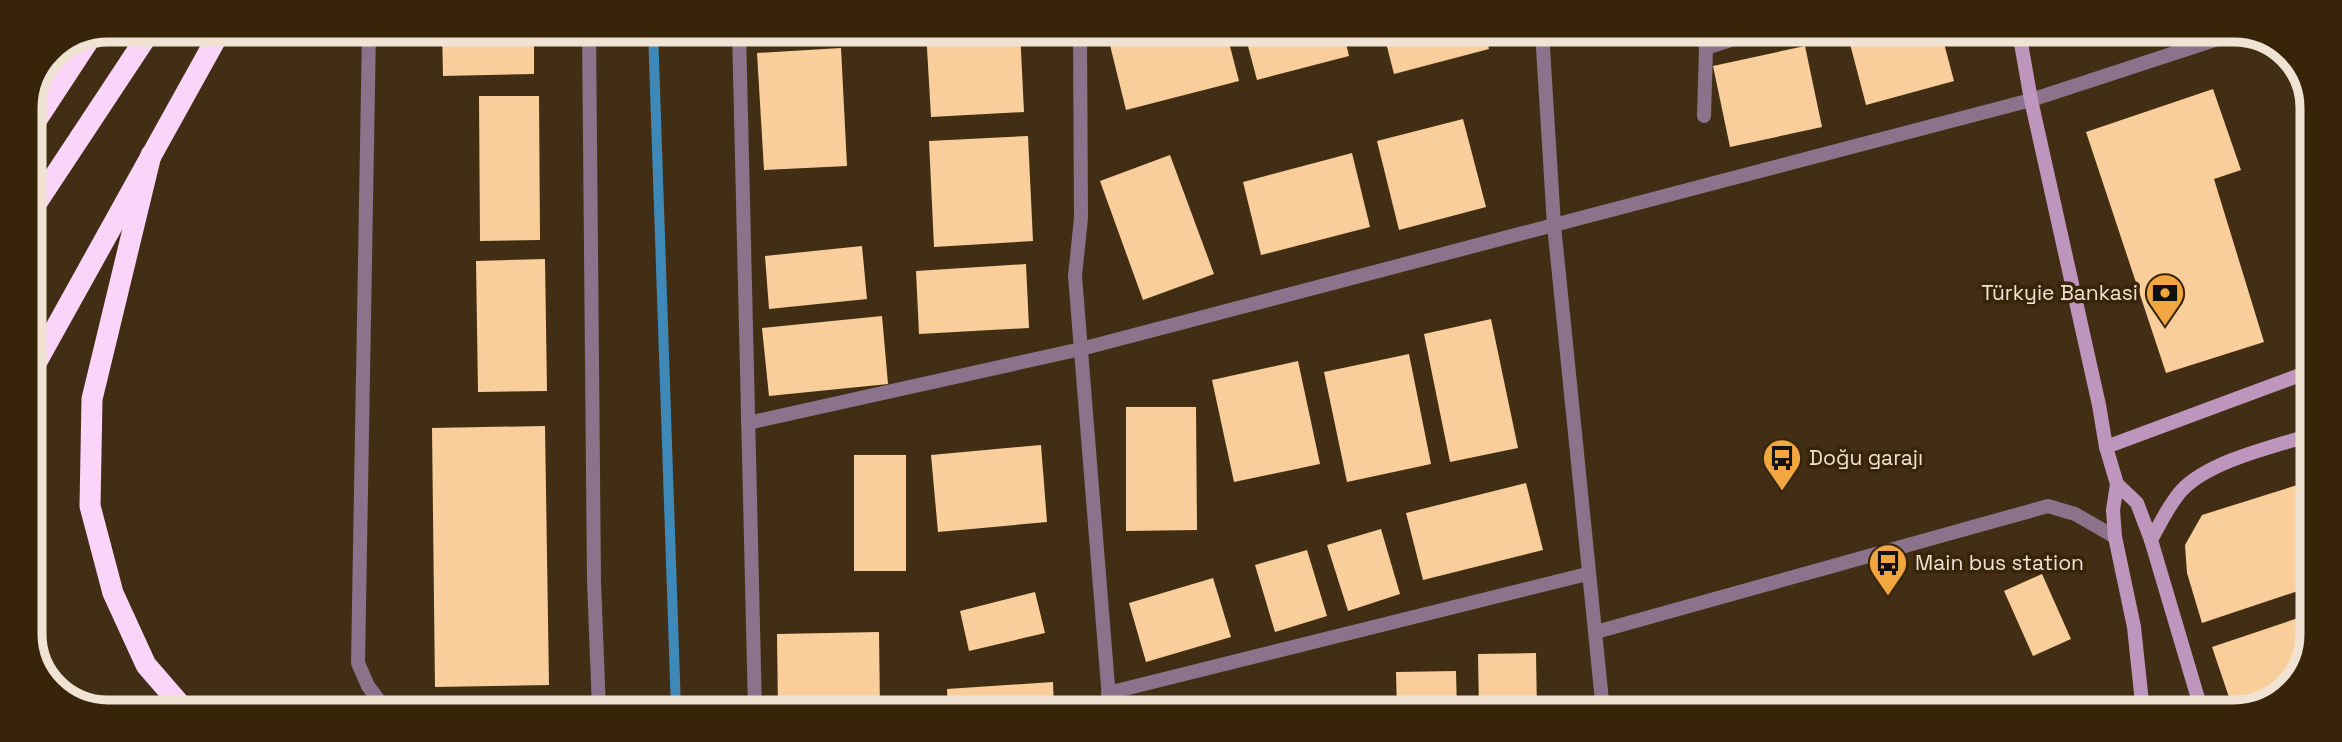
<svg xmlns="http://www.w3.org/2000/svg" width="2342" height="742" viewBox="0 0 2342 742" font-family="'Space Grotesk',sans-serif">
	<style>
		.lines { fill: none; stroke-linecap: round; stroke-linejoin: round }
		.stream { stroke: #3f89b9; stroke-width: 10 }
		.building { fill: #face9b }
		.lane { stroke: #8b738b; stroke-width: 14 }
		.street { stroke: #8b738b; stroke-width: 14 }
		.secondary { stroke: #be96bd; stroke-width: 14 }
		.highway { stroke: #fad5f9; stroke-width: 21 }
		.labels { text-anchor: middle; stroke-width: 7; stroke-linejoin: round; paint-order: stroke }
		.poi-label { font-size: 21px; fill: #f0e3d4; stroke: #382409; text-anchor: start }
		.rim { fill: none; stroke: #f0e3d4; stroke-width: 9 }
	</style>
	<rect width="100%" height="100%" fill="#422e14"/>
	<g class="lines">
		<polyline class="stream" points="653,30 676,710"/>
	</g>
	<g class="building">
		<polygon points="442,30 534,30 534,74 443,76"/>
		<polygon points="926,31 1020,31 1024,112 931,117"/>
		<polygon points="1147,31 1226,31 1239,81 1126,110 1109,41"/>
		<polygon points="1244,31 1343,31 1349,56 1257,80"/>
		<polygon points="1383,31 1485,32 1489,49 1394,74"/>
		<polygon points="1583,32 1641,32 1641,33 1586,45"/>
		<polygon points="1879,32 1941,32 1954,81 1866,105 1849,40"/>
		<polygon points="2076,32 2118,32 2118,33 2081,45"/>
		<polygon points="1805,46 1822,127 1730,147 1713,66"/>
		<polygon points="841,48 847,166 764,170 757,53"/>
		<polygon points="2213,89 2241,170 2214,179 2264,342 2166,373 2086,132"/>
		<polygon points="479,96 539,96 540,240 480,241"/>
		<polygon points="1463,119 1486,207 1399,230 1377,141"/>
		<polygon points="1028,136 1033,241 934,247 929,141"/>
		<polygon points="1352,153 1370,227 1261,255 1243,182"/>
		<polygon points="1170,155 1214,274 1143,300 1100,181"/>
		<polygon points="862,246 867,299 769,309 765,256"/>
		<polygon points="545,259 547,391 478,392 476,261"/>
		<polygon points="1026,264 1029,328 919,334 916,271"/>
		<polygon points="882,316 888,384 769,396 762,328"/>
		<polygon points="1491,319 1518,448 1450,462 1424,334"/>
		<polygon points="1409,354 1431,464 1347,482 1324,372"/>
		<polygon points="1298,361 1320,464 1234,482 1212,380"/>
		<polygon points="1126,407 1196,407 1197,530 1126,531"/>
		<polygon points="545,426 549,685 435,687 432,428"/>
		<polygon points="1041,445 1047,522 938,532 931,455"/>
		<rect x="854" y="455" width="52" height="116"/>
		<polygon points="2310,481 2310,587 2202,623 2187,573 2185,545 2202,515"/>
		<polygon points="1526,483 1543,550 1423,580 1406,513"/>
		<polygon points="1381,529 1400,594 1348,611 1327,545"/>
		<polygon points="1307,550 1327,616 1275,632 1255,565"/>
		<polygon points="2042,574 2071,639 2033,656 2004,591"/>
		<polygon points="1213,578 1231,637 1146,662 1129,603"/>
		<polygon points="1035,592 1045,633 969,651 960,611"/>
		<polygon points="2310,614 2309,655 2282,696 2234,712 2212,647"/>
		<polygon points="879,632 880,711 778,710 777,634"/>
		<polygon points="1536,653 1537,711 1479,711 1478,654"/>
		<polygon points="1456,671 1457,711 1397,711 1396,672"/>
		<polygon points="1053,682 1054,711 948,711 947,689"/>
		<polygon points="1365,701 1365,711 1282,711 1282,702"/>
	</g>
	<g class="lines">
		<polyline class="lane" points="1596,632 2048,506 2075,514 2115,537"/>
		<g class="street">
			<polyline points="369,30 358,663 368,686 386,710"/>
			<polyline points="589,30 594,581 599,710"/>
			<polyline points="739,31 755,710"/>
			<polyline points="1080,31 1081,218 1075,276 1110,711"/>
			<polyline points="1703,32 1706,48"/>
			<polyline points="1704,116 1706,48 1755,32"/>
			<polyline points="748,423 1081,349 1554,225 1542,32"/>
			<polyline points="1108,693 1587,574"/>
			<polyline points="1603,711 1554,225 2031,100 2239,32"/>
		</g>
		<g class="secondary">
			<polyline points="2019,32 2031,100 2099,405 2106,447 2117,484 2113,510 2115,537 2134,627 2143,712"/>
			<polyline points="2106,447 2311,371"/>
			<polyline points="2117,484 2137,503 2151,540 2202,712"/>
			<path d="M2151,540C2160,524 2169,504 2182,490C2210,461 2272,447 2311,435"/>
		</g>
		<g class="highway">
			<polyline points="30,130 91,37"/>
			<polyline points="151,155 92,399 90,506 113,593 146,665 185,710"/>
			<polyline points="30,213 151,30"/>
			<polyline points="30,374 221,30"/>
		</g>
	</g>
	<defs>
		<g id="bank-pin" transform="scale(2.0125)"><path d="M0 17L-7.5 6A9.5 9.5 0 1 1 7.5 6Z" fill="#f1a63f" stroke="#382409"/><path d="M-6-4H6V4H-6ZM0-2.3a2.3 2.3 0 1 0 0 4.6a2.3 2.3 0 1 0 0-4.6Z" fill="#111"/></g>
		<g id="bus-pin" transform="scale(2.0125)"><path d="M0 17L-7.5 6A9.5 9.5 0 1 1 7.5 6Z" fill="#f1a63f" stroke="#382409"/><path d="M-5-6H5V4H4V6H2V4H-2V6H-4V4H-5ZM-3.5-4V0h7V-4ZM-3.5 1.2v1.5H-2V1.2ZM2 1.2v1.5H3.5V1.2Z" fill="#111"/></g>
	</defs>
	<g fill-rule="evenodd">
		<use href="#bank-pin" x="2165" y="293"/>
		<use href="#bus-pin" x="1782" y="458"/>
		<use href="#bus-pin" x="1888" y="563"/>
	</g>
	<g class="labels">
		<g class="poi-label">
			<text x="2138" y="300" text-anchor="end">Türkyie Bankasi</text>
			<text x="1809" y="465">Doğu garajı</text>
			<text x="1915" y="570">Main bus station</text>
		</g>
	</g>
	<path d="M0 0H2342V742H0ZM108 42H2234A66 66 0 0 1 2300 108V634A66 66 0 0 1 2234 700H108A66 66 0 0 1 42 634V108A66 66 0 0 1 108 42Z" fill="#382409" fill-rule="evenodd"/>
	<path class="rim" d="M108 42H2234A66 66 0 0 1 2300 108V634A66 66 0 0 1 2234 700H108A66 66 0 0 1 42 634V108A66 66 0 0 1 108 42Z"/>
</svg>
